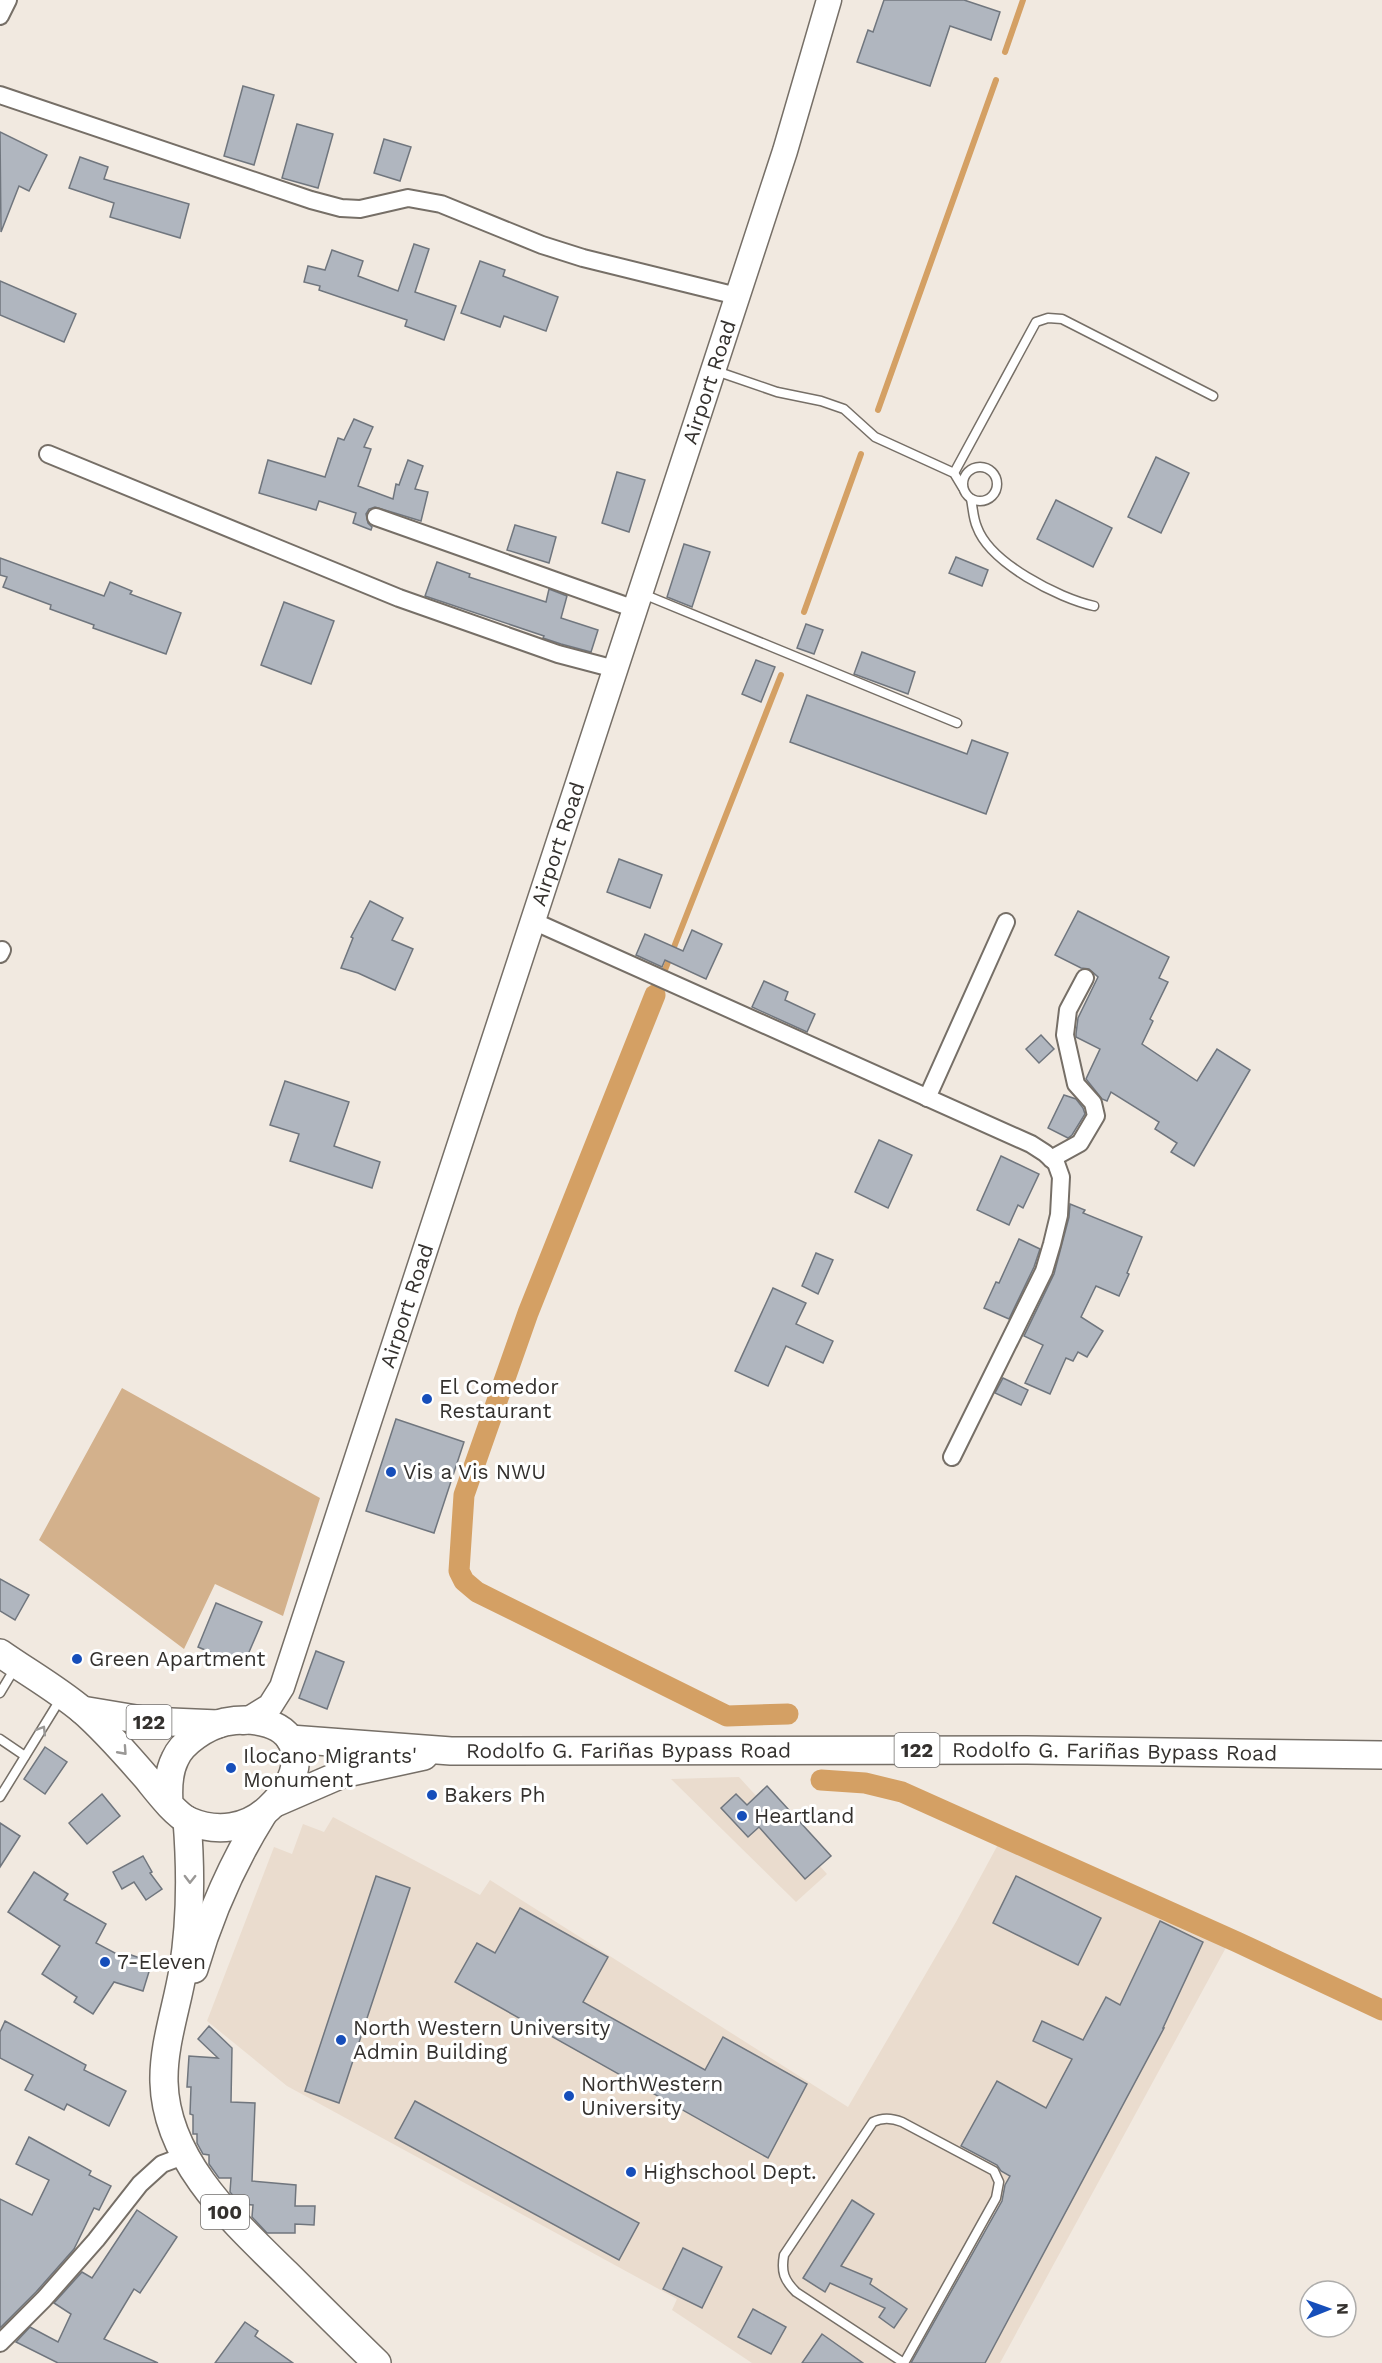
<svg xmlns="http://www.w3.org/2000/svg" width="1382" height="2363" viewBox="0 0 1382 2363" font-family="'Work Sans',sans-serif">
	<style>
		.built { fill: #eadcce }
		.green { fill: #d3b18c }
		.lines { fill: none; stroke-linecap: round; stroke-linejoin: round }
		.stream { stroke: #d4a064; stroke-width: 6 }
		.canal { stroke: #d4a064; stroke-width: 21 }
		.building { fill: #b0b6bf; stroke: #70767e; stroke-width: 1.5 }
		.service-casing { stroke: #766f67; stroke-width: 11 }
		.minor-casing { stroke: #766f67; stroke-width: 20 }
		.secondary-casing { stroke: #766f67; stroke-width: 27 }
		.primary-casing { stroke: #766f67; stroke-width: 30 }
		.service { stroke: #fff; stroke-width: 8 }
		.minor { stroke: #fff; stroke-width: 16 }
		.secondary { stroke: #fff; stroke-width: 24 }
		.primary { stroke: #fff; stroke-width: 27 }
		.oneway { stroke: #9a9896 }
		.poi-dot { fill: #164eba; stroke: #fff; stroke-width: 2 }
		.labels { text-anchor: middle; stroke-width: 6; stroke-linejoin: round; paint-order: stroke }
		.shield { fill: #fff; stroke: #716f6d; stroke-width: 1.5 }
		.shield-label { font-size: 20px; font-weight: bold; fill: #34312e }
		.street-label { font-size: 21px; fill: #34312e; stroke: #fff }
		.poi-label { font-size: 21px; fill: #34312e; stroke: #fff; text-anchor: start }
	</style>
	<rect width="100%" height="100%" fill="#f1e9e0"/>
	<g class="built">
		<polygon points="739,1777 827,1874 796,1902 671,1779"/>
		<polygon points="333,1817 480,1895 490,1880 848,2107 956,1922 1001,1839 1229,1942 1000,2363 752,2363 672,2310 677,2299 287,2086 207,2021 274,1847 292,1854 303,1824 324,1832"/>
	</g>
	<polygon class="green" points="122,1388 320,1498 283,1616 215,1584 184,1649 39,1540"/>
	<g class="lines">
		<g class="stream">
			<polyline points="1005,52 1023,0"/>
			<polyline points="878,410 996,80"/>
			<polyline points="804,612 861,454"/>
			<polyline points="663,975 781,675"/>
		</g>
		<g class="canal">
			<polyline points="655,995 528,1313 464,1495 459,1571 464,1581 477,1592 727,1716 788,1714"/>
			<polyline points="821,1780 865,1783 902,1792 1237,1942 1382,2010"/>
		</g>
	</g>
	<g class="building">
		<polygon points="884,0 964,0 1000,12 991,40 950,26 930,86 857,62 868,30 873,32"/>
		<polygon points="243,86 274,95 254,165 224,156"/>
		<polygon points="297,124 333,134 318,188 282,178"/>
		<polygon points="0,132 47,155 29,191 19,186 1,232"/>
		<polygon points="384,139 411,147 400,181 374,173"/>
		<polygon points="80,157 108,167 104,179 189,204 180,238 110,217 114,203 69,188"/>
		<polygon points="414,244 429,249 415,292 456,306 444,340 405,326 407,320 319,290 320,286 304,282 308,266 325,270 332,250 363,261 358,276 398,291"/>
		<polygon points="480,261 505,270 503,276 558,297 546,331 504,316 500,327 461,313"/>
		<polygon points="0,281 76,314 64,342 0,315"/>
		<polygon points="354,419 373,427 364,447 371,449 358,486 393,499 396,484 399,485 408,460 423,466 415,489 428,492 421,521 375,507 369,509 366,514 368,523 372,527 371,530 353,523 356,513 319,501 316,510 259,493 268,460 325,477 338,438 344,440"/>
		<polygon points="1156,457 1189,473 1161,533 1128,517"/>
		<polygon points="617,472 645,480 629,532 602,523"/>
		<polygon points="1056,500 1112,528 1093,567 1037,539"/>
		<polygon points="515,525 556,537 549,563 507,550"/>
		<polygon points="684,544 710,552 692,607 667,597"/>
		<polygon points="956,557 988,570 982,586 949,573"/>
		<polygon points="0,558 104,596 110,582 132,591 130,594 181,613 166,654 93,628 94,625 50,609 51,605 3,587 7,577 0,575"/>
		<polygon points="437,562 470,574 469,577 546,602 549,589 567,596 561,618 598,630 591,652 561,644 543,638 544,636 425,596"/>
		<polygon points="284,602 334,621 311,684 261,665"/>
		<polygon points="806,624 823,630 814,654 797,648"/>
		<polygon points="862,652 915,672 908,694 854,674"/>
		<polygon points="756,660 775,667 761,702 742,694"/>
		<polygon points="807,695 967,754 972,740 1008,753 986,814 790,742"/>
		<polygon points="619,859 662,875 650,908 607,892"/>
		<polygon points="370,901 403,918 392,940 413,949 395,990 358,973 341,968 353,938 351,937"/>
		<polygon points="1078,911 1169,957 1159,978 1168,982 1150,1019 1153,1021 1142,1044 1197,1081 1217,1049 1250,1070 1194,1166 1171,1152 1177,1143 1155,1129 1159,1122 1111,1092 1107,1101 1102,1099 1086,1079 1100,1049 1076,1037 1076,1034 1078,1018 1098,977 1089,969 1081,968 1055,955"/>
		<polygon points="692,930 722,944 706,979 665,960 662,967 636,955 645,934 683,951"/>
		<polygon points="764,981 788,992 785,1000 815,1014 807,1032 752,1007"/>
		<polygon points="1041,1035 1054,1049 1039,1063 1026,1049"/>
		<polygon points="285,1081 349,1102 334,1146 380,1162 372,1188 290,1161 299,1134 270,1125"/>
		<polygon points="1064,1095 1076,1099 1083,1108 1085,1114 1072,1135 1068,1138 1048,1128"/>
		<polygon points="879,1140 912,1155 888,1208 855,1192"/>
		<polygon points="1001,1156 1039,1174 1023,1208 1018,1205 1009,1225 977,1210"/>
		<polygon points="1070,1204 1085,1210 1083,1213 1142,1237 1127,1273 1129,1274 1119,1296 1096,1286 1081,1317 1103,1331 1087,1357 1078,1352 1073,1361 1066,1358 1050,1394 1025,1383 1043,1345 1024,1336 1054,1274 1069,1217"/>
		<polygon points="1019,1239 1040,1249 1034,1267 1009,1319 984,1308 996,1282 999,1283"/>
		<polygon points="816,1253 833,1260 818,1294 802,1286"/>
		<polygon points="773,1288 806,1303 796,1324 833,1341 823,1363 786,1346 768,1386 735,1371"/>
		<polygon points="1003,1378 1028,1390 1021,1405 995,1393"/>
		<polygon points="396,1419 464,1442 434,1533 366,1511"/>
		<polygon points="0,1579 29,1595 15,1620 0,1611"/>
		<polygon points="216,1603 262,1622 243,1666 198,1647"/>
		<polygon points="316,1651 344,1662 327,1709 299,1698"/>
		<polygon points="45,1747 67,1762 45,1794 24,1779"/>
		<polygon points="767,1786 831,1856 805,1879 759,1827 748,1837 721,1808 736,1794 747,1805"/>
		<polygon points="102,1794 120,1816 87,1844 69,1823"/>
		<polygon points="0,1823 20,1836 0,1867"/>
		<polygon points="143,1856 152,1872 150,1873 162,1889 146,1900 134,1882 122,1889 113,1872"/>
		<polygon points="34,1872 68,1894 64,1900 106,1924 96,1943 126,1959 128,1954 152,1962 143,1991 114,1982 93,2014 74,2002 77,1997 42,1974 60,1946 8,1912"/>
		<polygon points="376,1876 410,1888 339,2103 305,2091"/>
		<polygon points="1016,1876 1101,1918 1078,1965 993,1923"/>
		<polygon points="520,1908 608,1957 583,2002 705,2070 723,2037 807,2084 768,2158 455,1982 477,1943 495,1953"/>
		<polygon points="1160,1921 1203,1942 1163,2028 1164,2028 985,2363 911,2363 1002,2201 1005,2185 1010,2176 1001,2171 997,2165 961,2146 997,2081 1046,2108 1072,2059 1033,2041 1042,2021 1083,2040 1106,1997 1120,2005"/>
		<polygon points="5,2021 86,2065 84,2070 126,2091 109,2126 67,2104 64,2110 25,2090 33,2075 0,2058 0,2032"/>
		<polygon points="209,2026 232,2048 231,2102 255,2103 252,2181 296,2185 295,2206 315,2206 314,2225 295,2224 295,2233 267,2233 252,2217 253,2205 240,2204 230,2192 231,2178 219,2178 209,2164 209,2155 203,2154 197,2143 197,2134 193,2134 193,2115 190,2114 191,2087 187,2087 189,2056 218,2058 198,2039"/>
		<polygon points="415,2101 639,2223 619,2260 395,2138"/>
		<polygon points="29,2137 91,2171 89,2175 111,2186 99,2210 94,2208 74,2249 36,2292 0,2328 0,2199 32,2215 49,2180 16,2164"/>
		<polygon points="852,2200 874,2214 841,2266 872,2279 870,2284 907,2309 894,2328 879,2317 885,2308 830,2283 825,2292 803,2278"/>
		<polygon points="137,2210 177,2237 140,2293 134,2289 104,2339 158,2363 58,2363 16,2342 30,2327 58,2342 71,2314 54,2303 82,2272 92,2278"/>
		<polygon points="683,2248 722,2267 702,2308 663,2289"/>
		<polygon points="753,2309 786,2327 771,2354 738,2337"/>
		<polygon points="245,2322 258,2331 255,2336 293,2363 215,2363"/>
		<polygon points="822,2334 863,2363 802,2363"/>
	</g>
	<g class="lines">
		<g class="service-casing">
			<g id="service">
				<polyline points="716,371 777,392 821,401 844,409 875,437 954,473 963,488"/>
				<circle cx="980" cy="484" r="17"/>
				<polyline points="954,473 1036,322 1048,318 1062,319 1213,396"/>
				<path d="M971,499C973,508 973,518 977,527C990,563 1058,598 1094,606"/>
				<polyline points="643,594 957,723"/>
				<polyline points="0,1693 15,1668"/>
				<polyline points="0,1739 25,1756"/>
				<polyline points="0,1797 61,1698"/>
				<path d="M904,2363L996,2198L999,2182L994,2171L902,2122C892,2118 883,2117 873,2122L784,2255C781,2272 784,2280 796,2292L904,2363"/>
			</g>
		</g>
		<g class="minor-casing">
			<g id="minor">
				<polyline points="0,16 8,0"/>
				<polyline points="0,95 311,200 341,208 360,209 408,198 441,204 542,245 583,258 737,296"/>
				<polyline points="48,454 399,598 558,654 615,669"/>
				<polyline points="376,517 635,609"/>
				<polyline points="533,921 1031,1144 1045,1153 1056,1163 1061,1177 1059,1215 1052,1244 1044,1271 952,1457"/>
				<polyline points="0,954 2,950"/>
				<polyline points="927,1098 1006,922"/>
				<polyline points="1051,1159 1080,1143 1096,1116 1093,1103 1076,1084 1065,1035 1068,1010 1085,978"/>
				<polyline points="0,2343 44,2299 96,2240 140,2184 162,2164 186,2155"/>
			</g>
		</g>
		<g class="secondary-casing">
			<g id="secondary">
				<path id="s1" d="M244,1722L270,1706L282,1687L785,151L829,0"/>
			</g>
		</g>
		<g class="primary-casing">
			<g id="primary">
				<path d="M0,1653C27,1672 57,1689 82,1710C105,1730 125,1753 145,1776C156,1789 174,1814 189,1821C217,1833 247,1829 269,1808C284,1794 298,1775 295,1753C291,1721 251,1717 225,1722C207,1726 182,1742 175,1759C168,1773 168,1788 169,1803"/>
				<polyline points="82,1710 148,1721 218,1724"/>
				<path id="s2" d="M290,1739L451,1751L1027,1750L1382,1755"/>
				<polyline points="275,1803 342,1774 424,1756"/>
				<path d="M187,1820C191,1870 191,1921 183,1970C177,2007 163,2045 164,2082C166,2161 234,2222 286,2273C316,2303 346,2333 377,2363"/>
				<path d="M194,1969C210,1914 233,1862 263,1814"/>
			</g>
		</g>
		<use href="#service" class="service"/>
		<use href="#minor" class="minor"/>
		<use href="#secondary" class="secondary"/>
		<use href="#primary" class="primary"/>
	</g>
	<defs><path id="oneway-chevron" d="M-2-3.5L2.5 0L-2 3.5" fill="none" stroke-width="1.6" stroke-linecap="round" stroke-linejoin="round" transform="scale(1.5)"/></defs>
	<g class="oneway">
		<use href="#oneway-chevron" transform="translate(42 1730) rotate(-58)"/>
		<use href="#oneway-chevron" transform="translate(123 1751) rotate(48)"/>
		<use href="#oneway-chevron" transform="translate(190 1879) rotate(91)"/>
	</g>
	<g class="poi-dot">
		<circle cx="427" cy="1399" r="6"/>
		<circle cx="391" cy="1472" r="6"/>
		<circle cx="77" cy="1659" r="6"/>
		<circle cx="231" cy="1768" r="6"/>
		<circle cx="432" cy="1795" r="6"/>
		<circle cx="742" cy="1816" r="6"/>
		<circle cx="105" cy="1962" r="6"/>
		<circle cx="341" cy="2040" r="6"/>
		<circle cx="569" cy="2096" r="6"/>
		<circle cx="631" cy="2172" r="6"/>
	</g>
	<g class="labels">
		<g class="shield">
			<rect x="126.5" y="1705" width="45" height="34" rx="4.5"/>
			<rect x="894.5" y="1733" width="45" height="34" rx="4.5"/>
			<rect x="201" y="2195" width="48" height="34" rx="4.5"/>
		</g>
		<g class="shield-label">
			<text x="149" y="1729">122</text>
			<text x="917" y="1757">122</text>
			<text x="225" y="2219">100</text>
		</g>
		<g class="street-label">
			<text dy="7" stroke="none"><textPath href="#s1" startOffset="1426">Airport Road</textPath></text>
			<text dy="7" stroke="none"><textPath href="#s1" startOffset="940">Airport Road</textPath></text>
			<text dy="7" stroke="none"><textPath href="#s1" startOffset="454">Airport Road</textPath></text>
			<text dy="7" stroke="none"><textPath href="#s2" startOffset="339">Rodolfo G. Fariñas Bypass Road</textPath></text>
			<text dy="7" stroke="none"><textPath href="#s2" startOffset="825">Rodolfo G. Fariñas Bypass Road</textPath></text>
		</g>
		<g class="poi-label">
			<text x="439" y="1394">El Comedor<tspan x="439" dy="24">Restaurant</tspan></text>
			<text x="403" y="1479">Vis a Vis NWU</text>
			<text x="89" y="1666">Green Apartment</text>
			<text x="243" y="1763">Ilocano Migrants'<tspan x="243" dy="24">Monument</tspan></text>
			<text x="444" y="1802">Bakers Ph</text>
			<text x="754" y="1823">Heartland</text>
			<text x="117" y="1969">7-Eleven</text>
			<text x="353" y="2035">North Western University<tspan x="353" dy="24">Admin Building</tspan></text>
			<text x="581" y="2091">NorthWestern<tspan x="581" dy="24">University</tspan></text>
			<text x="643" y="2179">Highschool Dept.</text>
		</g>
	</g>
	<g transform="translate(1328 2309) rotate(89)"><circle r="28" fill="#ffffff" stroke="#aeadab" stroke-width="1.5"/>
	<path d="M0-4.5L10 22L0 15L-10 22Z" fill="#164eba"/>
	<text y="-9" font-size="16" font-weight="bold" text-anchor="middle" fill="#34312e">N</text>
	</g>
</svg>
